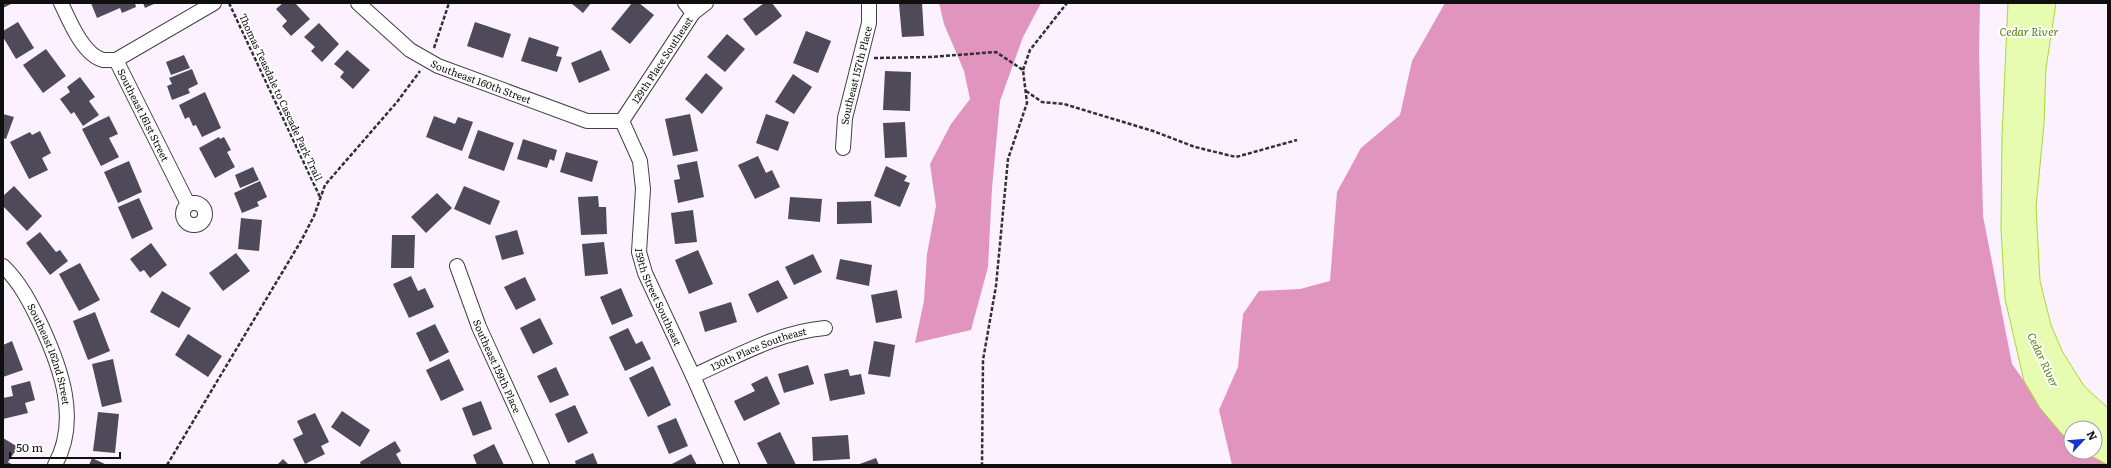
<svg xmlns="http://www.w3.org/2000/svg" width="2111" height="468" viewBox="0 0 2111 468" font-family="Literata,serif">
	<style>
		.forest { fill: #e194be }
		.water { fill: #e7fcb0; stroke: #a8db30 }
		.building { fill: #4e4a59 }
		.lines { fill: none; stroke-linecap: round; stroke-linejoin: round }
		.minor-casing { stroke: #424242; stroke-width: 16 }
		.path { stroke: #313131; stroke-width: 2.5; stroke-dasharray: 4 2; stroke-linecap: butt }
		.minor { stroke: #fff; stroke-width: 14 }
		.labels { text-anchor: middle; stroke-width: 4; stroke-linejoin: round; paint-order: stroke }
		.street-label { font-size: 10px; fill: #0f0f0f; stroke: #fff }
		.water-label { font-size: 11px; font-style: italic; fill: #59800d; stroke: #fff }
	</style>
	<rect width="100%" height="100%" fill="#fbf1ff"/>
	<g class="forest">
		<polygon points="939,3 1041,3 1023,37 1000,101 992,188 988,267 971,330 915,343 924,301 927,254 936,206 930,164 951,124 970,99 964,71 944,24"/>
		<polygon points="1445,3 1980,3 1979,51 1983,216 2012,364 2059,431 2071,439 2071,452 2090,452 2108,465 1232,465 1219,410 1238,367 1243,314 1259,291 1300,289 1330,281 1337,192 1361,148 1400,115 1412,61"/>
	</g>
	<polygon class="water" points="2008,3 2056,3 2046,68 2044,124 2036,207 2040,281 2051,325 2062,351 2084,386 2108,408 2108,465 2084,452 2095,452 2095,428 2071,428 2071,442 2062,434 2040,408 2024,381 2005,299 2001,229 2002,136"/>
	<g class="building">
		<polygon points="3,3 13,3 3,8"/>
		<polygon points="91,3 135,3 136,7 122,13 120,8 97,18"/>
		<polygon points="143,3 156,3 145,8"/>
		<polygon points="283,3 295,3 310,19 291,36 282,26 287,21 276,9"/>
		<polygon points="571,3 591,3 583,13"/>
		<polygon points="632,3 639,3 654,15 630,44 611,29"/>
		<polygon points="764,3 772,3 782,16 756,36 743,19"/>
		<polygon points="907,3 922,3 924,36 902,37 899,4"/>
		<polygon points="18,22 34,48 16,59 3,37 3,31"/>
		<polygon points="475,22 511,34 503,58 467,46"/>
		<polygon points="319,23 339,44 322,62 311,51 315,47 304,37"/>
		<polygon points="806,31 831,41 818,73 793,63"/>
		<polygon points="727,34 745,49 725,72 707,57"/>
		<polygon points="529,37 559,47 556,56 562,57 557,72 521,61"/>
		<polygon points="46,49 66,76 43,93 23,65"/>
		<polygon points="347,50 370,70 353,89 340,77 344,72 334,64"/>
		<polygon points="601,50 610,70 579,83 571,63"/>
		<polygon points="184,55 190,68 171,75 166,62"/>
		<polygon points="192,69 198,84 188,89 190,93 172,100 167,86 172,84 169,78"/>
		<polygon points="885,71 911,72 910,111 883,110"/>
		<polygon points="706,73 723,88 702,114 685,99"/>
		<polygon points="793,74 812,87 794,114 775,102"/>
		<polygon points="80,77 95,97 89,101 99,115 83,126 74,112 71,114 60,99 70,92 67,87"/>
		<polygon points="205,92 221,128 202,137 196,125 193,126 189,117 185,119 179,105"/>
		<polygon points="3,114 14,117 6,139 3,138"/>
		<polygon points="690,114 698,151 673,156 665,119"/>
		<polygon points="766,114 789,122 778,151 756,143"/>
		<polygon points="109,116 118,134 109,138 119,157 101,166 82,129"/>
		<polygon points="434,116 455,124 458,117 473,122 462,151 426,137"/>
		<polygon points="905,122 907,157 885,158 883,123"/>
		<polygon points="478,130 514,143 504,171 468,158"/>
		<polygon points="40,131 51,153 42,158 48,170 29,179 10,142 30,132 32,135"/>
		<polygon points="219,137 220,139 224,137 231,150 227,152 235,167 215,178 199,148"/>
		<polygon points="523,139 557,150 554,161 550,159 547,168 517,159"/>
		<polygon points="566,152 598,161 592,182 560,172"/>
		<polygon points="758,156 766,173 772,170 780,187 755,199 738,165"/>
		<polygon points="129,161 142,192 118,203 104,172"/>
		<polygon points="697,161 704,197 678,203 674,180 680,179 677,165"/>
		<polygon points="886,166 907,176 904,181 910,183 900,207 874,196"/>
		<polygon points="253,167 259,180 240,188 235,175"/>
		<polygon points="260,181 267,197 257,202 259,206 242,213 234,193"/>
		<polygon points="14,186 42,216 27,231 3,206 3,196"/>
		<polygon points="464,186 500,201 490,225 454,209"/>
		<polygon points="437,193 452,208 426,233 411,217"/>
		<polygon points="598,196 599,207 606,207 607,234 581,235 578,197"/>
		<polygon points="790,197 822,199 820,222 788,219"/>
		<polygon points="139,198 153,229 132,239 118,207"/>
		<polygon points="871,201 872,223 837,224 837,202"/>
		<polygon points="693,210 697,242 675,244 671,213"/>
		<polygon points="241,218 262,220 259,251 238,249"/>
		<polygon points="517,230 524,254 502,260 495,236"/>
		<polygon points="40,232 56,252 60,250 68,261 50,275 26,243"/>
		<polygon points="392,235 415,235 414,268 391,268"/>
		<polygon points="604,242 608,274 585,276 582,244"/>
		<polygon points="151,243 167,265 150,278 144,270 140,272 130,259"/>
		<polygon points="698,250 713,284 689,294 675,260"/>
		<polygon points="236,253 250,271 223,291 209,273"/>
		<polygon points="813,254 822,272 794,285 785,267"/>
		<polygon points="840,259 872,265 869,286 836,279"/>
		<polygon points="80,263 100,300 79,311 59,274"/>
		<polygon points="411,276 418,291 425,288 434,307 409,318 393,284"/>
		<polygon points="525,277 536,300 516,310 504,287"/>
		<polygon points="778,280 788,298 757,313 748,294"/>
		<polygon points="621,288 633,316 612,325 600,297"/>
		<polygon points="897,290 902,318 876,323 871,295"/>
		<polygon points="162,291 191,308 179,328 150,312"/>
		<polygon points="731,302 737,322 705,332 699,312"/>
		<polygon points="95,312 110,351 88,360 73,321"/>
		<polygon points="540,318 553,344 533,354 520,328"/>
		<polygon points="435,324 449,352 430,362 416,333"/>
		<polygon points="628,328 636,344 642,341 651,359 625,371 609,337"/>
		<polygon points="188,334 222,356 208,377 175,355"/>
		<polygon points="12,341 23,370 3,377 3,345"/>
		<polygon points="874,341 895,345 890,377 868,374"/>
		<polygon points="113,359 122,402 102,407 92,364"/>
		<polygon points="449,359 464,390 441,401 426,370"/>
		<polygon points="808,365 814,384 784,393 778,374"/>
		<polygon points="653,366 671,405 648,417 629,378"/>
		<polygon points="556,367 569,395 550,403 537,376"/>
		<polygon points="848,369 850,376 861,374 865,394 830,401 824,374"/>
		<polygon points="767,376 780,404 744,421 734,401 755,391 751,384"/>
		<polygon points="30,381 35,400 25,403 28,413 3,419 3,398 13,396 11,386"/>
		<polygon points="481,401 492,429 473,436 462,408"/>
		<polygon points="575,405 588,433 568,443 555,414"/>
		<polygon points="342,411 370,430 360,447 331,427"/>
		<polygon points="98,412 119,414 115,453 93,451"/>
		<polygon points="315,413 329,442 321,446 325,454 305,464 293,439 303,434 297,421"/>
		<polygon points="676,418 688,446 669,454 657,426"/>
		<polygon points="780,432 796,465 768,465 757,443"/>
		<polygon points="848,435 850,459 813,461 812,437"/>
		<polygon points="3,438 18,447 8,462 13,465 3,465"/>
		<polygon points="395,441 401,451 396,454 402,465 361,465 360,462"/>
		<polygon points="494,444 504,465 477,465 473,455"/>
		<polygon points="593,453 598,465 576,465 575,461"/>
		<polygon points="691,454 697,465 670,465"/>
		<polygon points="92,458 107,465 89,465"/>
		<polygon points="876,458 879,465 857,465"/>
		<polygon points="283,459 289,465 277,465"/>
	</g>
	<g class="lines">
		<g class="minor-casing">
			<g id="minor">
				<path id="s1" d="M61,3C69,20 83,55 103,60C107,60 112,60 116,60L188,204"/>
				<path id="s2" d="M358,3L410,50L438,66L587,121H622"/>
				<polyline points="685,3 693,13"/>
				<polyline points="116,60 214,3"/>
				<path id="s3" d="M622,121L640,161L643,189L639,252L645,273L693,376L732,465"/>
				<path id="s4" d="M622,121L693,13L706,3"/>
				<path id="s5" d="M843,148L845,118L869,23V3"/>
				<circle cx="194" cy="214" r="11"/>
				<path id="s6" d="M3,266C20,282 31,304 41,325C61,368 80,420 55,465"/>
				<path id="s7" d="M457,266L479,327L542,465"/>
				<path id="s8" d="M693,376C736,357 778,332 825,328"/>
			</g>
		</g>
		<g class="path">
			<polyline points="229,3 320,197"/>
			<polyline points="434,48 449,3"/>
			<polyline points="874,58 930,57 996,52 1023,70 1027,103 1008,159 996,286 983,360 982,465"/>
			<polyline points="1023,70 1030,50 1067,3"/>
			<polyline points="1026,91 1042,102 1064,104 1153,131 1195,147 1236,157 1297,140"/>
			<polyline points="167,465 301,241 314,216 325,185 397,102 420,71"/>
		</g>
		<use href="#minor" class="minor"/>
	</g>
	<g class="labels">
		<g class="street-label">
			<text dy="4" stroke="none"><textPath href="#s4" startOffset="73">129th Place Southeast</textPath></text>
			<text dy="4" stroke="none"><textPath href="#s5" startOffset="74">Southeast 157th Place</textPath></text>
			<text dy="4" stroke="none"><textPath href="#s2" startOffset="148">Southeast 160th Street</textPath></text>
			<text transform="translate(281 97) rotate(65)" y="4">Thomas Teasdale to Cascade Park Trail</text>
			<text dy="4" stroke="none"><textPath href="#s1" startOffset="147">Southeast 161st Street</textPath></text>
			<text dy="4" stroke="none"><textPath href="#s3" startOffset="184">159th Street Southeast</textPath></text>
			<text dy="4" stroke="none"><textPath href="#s8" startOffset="71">130th Place Southeast</textPath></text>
			<text dy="4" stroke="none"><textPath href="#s6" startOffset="101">Southeast 162nd Street</textPath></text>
			<text dy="4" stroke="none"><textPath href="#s7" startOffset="108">Southeast 159th Place</textPath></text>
		</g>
		<g class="water-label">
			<text x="2029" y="36">Cedar River</text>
			<text transform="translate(2043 360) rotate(65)" y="4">Cedar River</text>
		</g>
	</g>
	<rect width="2111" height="468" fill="none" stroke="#0f0f0f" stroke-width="8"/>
	<g transform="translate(2083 440) rotate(64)"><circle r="19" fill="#ffffff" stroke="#9f9f9f"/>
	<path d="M0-3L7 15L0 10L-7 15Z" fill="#1833ce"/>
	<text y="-6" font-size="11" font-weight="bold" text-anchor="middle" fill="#0f0f0f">N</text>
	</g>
	<path d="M10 452v6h110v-6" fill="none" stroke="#0f0f0f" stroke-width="2"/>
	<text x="16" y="452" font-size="12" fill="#0f0f0f" stroke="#ffffff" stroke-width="3" paint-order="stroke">50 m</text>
</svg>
